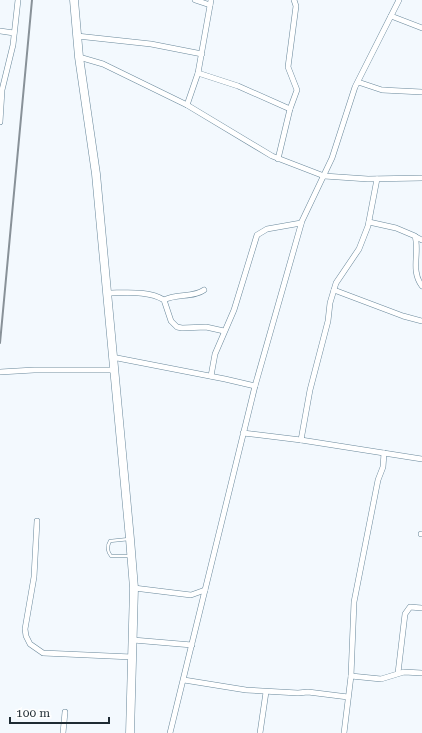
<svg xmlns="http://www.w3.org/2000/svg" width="422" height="733" viewBox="0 0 422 733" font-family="'Roboto Serif',serif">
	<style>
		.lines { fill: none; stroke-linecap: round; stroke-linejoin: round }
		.service-casing { stroke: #69889b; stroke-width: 3.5 }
		.minor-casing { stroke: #69889b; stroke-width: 6 }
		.primary-casing { stroke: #69889b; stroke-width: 9 }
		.service { stroke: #fff; stroke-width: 2.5 }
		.minor { stroke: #fff; stroke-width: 5 }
		.primary { stroke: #fff; stroke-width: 8 }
		.rail { stroke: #889198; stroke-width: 2 }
	</style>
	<rect width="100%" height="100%" fill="#f3f9fe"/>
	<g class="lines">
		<g class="service-casing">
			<path id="service" d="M129,556H111C107,551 107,546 110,541L129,539"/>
		</g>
		<g class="minor-casing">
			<g id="minor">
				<polyline points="195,0 210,5"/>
				<polyline points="391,16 422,28"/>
				<polyline points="0,31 14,33"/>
				<polyline points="77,36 151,44 202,54"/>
				<polyline points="79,57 103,64 187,105 272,156 324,176 368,179 422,178"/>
				<polyline points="198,73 238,86 290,109"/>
				<polyline points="358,82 382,90 422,92"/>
				<polyline points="187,105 198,73 211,0"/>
				<polyline points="0,122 2,90 13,45 18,0"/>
				<polyline points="278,159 290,109 297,90 288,67 296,6 294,0"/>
				<path d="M369,222L396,228L415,236C420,253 410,270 422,286"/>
				<polyline points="416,237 422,240"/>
				<polyline points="334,290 403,316 422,321"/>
				<path d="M107,293C124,293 149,290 164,300L171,321L177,327L182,328L206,327L224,331"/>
				<path d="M164,300C177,293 193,298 204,290"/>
				<polyline points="112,357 225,379 255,386"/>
				<polyline points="0,372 34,370 114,370"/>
				<polyline points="211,376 215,354 234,310 257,235 267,229 301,223"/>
				<polyline points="243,433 301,440 422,459"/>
				<polyline points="301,440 310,390 328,321 330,303 336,283 359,249 368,226 377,179"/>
				<polyline points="37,521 34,577 25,629 26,636 30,644 43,653 132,657"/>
				<polyline points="421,534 422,534"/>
				<polyline points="134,588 191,595 205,590"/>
				<polyline points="133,640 192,645"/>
				<polyline points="398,673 405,614 410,607 422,608"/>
				<polyline points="351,676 381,679 404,672 422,673"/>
				<polyline points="184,680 246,690 298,693 308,692 348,697"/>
				<polyline points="63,733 65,712"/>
				<polyline points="170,733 255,386 302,221 332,158 355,87 399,0"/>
				<polyline points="260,733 266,692"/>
				<polyline points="344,733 351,676 354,602 378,480 383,467 384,453"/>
			</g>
		</g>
		<g class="primary-casing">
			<polyline id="primary" points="74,0 79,57 96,174 130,539 134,588 130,733"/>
		</g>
		<use href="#service" class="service"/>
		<use href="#minor" class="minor"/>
		<use href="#primary" class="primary"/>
		<polyline class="rail" points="0,343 32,0"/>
	</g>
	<path d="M10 717v6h99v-6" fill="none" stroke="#1e2b33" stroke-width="2"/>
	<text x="16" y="717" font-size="12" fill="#1e2b33" stroke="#ffffff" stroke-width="3" paint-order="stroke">100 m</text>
</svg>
